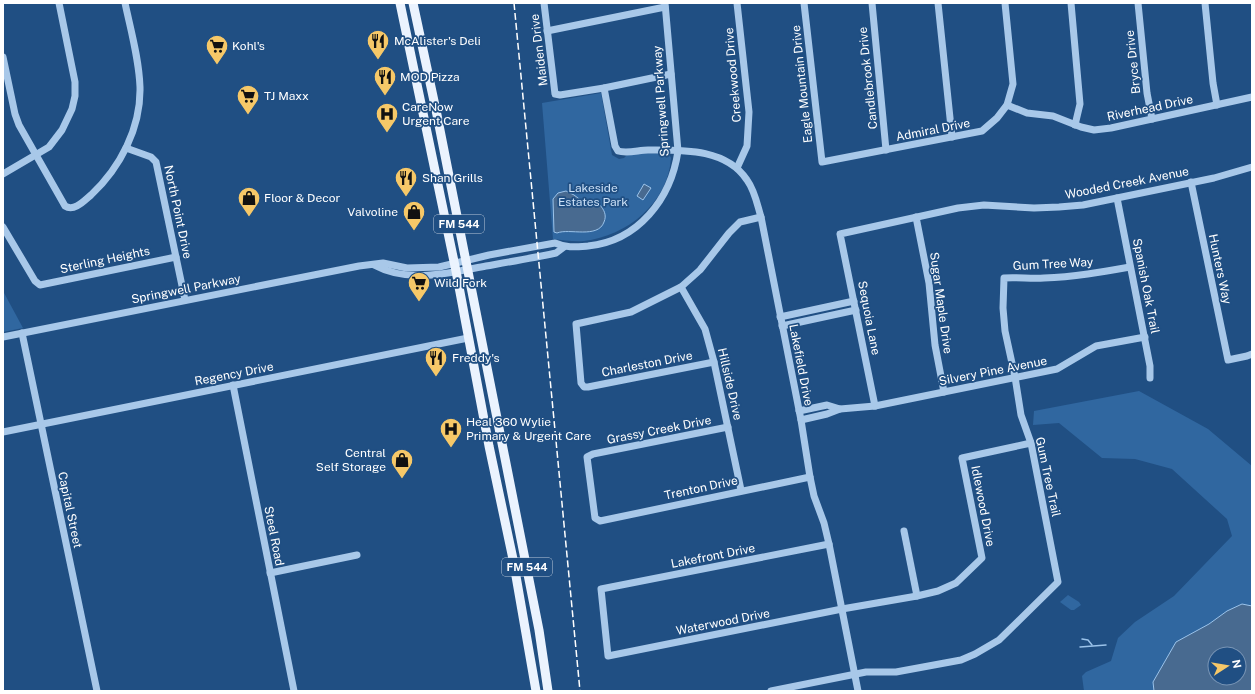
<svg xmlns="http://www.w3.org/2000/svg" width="1255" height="694" viewBox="0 0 1255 694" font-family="'Public Sans',sans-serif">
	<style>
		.green { fill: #3067a0; fill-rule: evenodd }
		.water { fill: #486a90; stroke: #9bc3ea; fill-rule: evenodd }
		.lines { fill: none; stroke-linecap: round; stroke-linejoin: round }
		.stream { stroke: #9bc3ea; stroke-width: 1.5 }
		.minor { stroke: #a8c8e9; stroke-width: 7 }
		.major { stroke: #ebf3fe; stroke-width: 9 }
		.rail { stroke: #fff; stroke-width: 1.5; stroke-dasharray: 7 3; stroke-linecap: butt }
		.labels { text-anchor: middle; stroke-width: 3.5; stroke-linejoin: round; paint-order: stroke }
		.shield { fill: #204f83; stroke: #bccada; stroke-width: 1 }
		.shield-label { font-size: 11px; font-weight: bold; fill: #fff }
		.poi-label { font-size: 12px; fill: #fff; stroke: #204f83; text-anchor: start }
		.street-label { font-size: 12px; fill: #fff; stroke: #204f83 }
		.park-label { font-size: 12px; fill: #cce1f7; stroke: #204f83 }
	</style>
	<rect width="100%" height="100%" fill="#204f83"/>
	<g class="green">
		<path d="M601,93L612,155L619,159L624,158L628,154L643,153L669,154L671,158C668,203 627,236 584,241C574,242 563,240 553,239L542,103Z"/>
		<polygon points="3,291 23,328 3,332"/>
		<path d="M1139,391L1208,429L1252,466V691H1084L1082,676L1086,672L1111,661L1118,638L1135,622L1174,596L1232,536L1227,519L1172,469L1135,459L1102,458L1059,423L1033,425L1034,411ZM1215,654H1239V678H1215Z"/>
		<polygon points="1068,595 1079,602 1081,605 1074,610 1071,610 1060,602"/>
	</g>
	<g class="water">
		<polygon points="644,184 651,188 643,200 637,196"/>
		<path d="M566,191L574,195L586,204L600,205C604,210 607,215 604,222C598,239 569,228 557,233L554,232L553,199L558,193Z"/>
		<path d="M1242,604L1252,606V691H1154L1153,682L1176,642L1209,624L1227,611ZM1215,654H1239V678H1215Z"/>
	</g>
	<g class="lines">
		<g class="stream">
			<polyline points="1082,639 1088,640 1092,645"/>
			<polyline points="1080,647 1106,645"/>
		</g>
		<g class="minor">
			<polyline points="544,3 555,94 560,95 604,88 671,74"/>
			<polyline points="804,3 822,162 982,131 997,118 1007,105 1013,84 1005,3"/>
			<polyline points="872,3 886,150"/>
			<polyline points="938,3 952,137"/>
			<polyline points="1071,3 1080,104 1075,125"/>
			<polyline points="1138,3 1147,93 1152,119"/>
			<polyline points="1205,3 1213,83 1217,105"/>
			<polyline points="547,31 665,7"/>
			<path d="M3,57L15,114L19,125L65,206C74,212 84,201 91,195C120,168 141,128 140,87C139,59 131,31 125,3"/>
			<path d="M604,88L615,146L618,151C627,154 639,150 648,150C682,150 726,148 747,180C755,191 757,204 761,217L801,420L810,477L814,496L824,523L829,544L858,691"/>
			<polyline points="1007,105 1027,113 1053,116 1081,127 1094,130 1111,128 1252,97"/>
			<polyline points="126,148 151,157 156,162 185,300"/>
			<polyline points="737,168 747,146 749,112 737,3"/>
			<polyline points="3,174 49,147 62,130 72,109 75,96 75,82 59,3"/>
			<polyline points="1191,182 1228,360 1247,356 1252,354"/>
			<polyline points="1117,198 1150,366 1150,378"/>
			<polyline points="916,217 929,283 935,345 944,392"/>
			<polyline points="3,227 35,281 40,285 176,257"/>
			<path d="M374,265C409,284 449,273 486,266C509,262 533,258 556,253L564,247"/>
			<polyline points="681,287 705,329 714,362 741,490"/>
			<polyline points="780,317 854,301"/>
			<polyline points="782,326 856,310"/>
			<polyline points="22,333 97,691"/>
			<path d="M3,337L359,266L383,263L407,268L439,267L489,255L555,243C566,248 575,247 588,246C638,241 671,199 678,151L665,3"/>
			<polyline points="714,362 588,387 584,387 581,383 576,324 631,312 681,287 700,270 729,233 740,222 761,217"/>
			<polyline points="233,385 294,691"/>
			<polyline points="875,406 840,234 958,208 984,205 1034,208 1059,207 1083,205 1214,178 1252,167"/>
			<polyline points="840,409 875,406 1057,369 1096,346 1145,337"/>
			<polyline points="799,411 827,405 840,409 827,414 801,420"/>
			<polyline points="728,427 593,454 587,457 595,518 600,521 810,477"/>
			<polyline points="3,432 468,338"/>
			<polyline points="904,531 917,596"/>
			<polyline points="829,544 601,589 608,656 842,609 917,596 938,591 956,583 982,558 962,458 1031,443"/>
			<polyline points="270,573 357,555"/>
			<path d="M771,691L866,672H896L961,660L975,654L999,640L1058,582L1031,443L1021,415L1015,377L1005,331L1003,308L1004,278C1018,277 1031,279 1044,278C1074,277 1102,272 1130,267"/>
		</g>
		<g class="major">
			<polyline points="400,3 456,271 489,446 513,559 536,691"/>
			<polyline points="413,3 437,115 539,630 548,691"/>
		</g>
		<polyline class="rail" points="514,3 580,691"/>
	</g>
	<defs>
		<g id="restaurant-pin" transform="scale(1.15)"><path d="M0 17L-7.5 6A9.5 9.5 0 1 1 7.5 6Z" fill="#f6c868" stroke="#204f83"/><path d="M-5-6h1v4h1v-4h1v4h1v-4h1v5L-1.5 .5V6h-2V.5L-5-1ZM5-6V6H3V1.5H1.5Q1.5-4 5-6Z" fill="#111"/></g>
		<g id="supermarket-pin" transform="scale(1.15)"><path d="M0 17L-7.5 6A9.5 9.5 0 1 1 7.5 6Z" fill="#f6c868" stroke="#204f83"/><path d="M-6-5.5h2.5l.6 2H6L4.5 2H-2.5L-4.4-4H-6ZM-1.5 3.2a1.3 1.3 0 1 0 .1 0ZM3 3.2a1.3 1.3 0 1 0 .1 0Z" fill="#111"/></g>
		<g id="hospital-pin" transform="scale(1.15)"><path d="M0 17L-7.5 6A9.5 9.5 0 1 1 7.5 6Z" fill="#f6c868" stroke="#204f83"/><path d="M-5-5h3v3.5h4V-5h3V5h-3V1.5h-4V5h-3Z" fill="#111"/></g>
		<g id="shop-pin" transform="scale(1.15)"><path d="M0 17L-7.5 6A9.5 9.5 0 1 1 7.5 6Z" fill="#f6c868" stroke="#204f83"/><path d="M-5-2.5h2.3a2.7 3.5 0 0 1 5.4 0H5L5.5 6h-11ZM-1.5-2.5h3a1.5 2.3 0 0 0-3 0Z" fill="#111"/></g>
	</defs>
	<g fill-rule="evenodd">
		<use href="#restaurant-pin" x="378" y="41"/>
		<use href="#supermarket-pin" x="217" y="46"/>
		<use href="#restaurant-pin" x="385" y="77"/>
		<use href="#supermarket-pin" x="248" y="96"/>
		<use href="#hospital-pin" x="387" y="114"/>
		<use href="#restaurant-pin" x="406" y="178"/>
		<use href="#shop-pin" x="249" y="198"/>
		<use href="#shop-pin" x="414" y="212"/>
		<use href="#supermarket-pin" x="419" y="283"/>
		<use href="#restaurant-pin" x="436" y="358"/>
		<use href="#hospital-pin" x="451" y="429"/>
		<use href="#shop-pin" x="402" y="460"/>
	</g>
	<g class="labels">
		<g class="shield">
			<rect x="434" y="215" width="50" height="18" rx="3"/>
			<rect x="502" y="558" width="50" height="18" rx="3"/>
		</g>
		<g class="shield-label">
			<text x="459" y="228">FM 544</text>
			<text x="527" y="571">FM 544</text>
		</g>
		<g class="poi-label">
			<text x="394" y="45">McAlister's Deli</text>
			<text x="232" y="50">Kohl's</text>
			<text x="400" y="81">MOD Pizza</text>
			<text x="264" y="100">TJ Maxx</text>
			<text x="402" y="111">CareNow<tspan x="402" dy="14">Urgent Care</tspan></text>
			<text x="422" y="182">Shan Grills</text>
			<text x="264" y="202">Floor &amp; Decor</text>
			<text x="398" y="216" text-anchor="end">Valvoline</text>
			<text x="434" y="287">Wild Fork</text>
			<text x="452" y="362">Freddy's</text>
			<text x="466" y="426">Heal 360 Wylie<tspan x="466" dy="14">Primary &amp; Urgent Care</tspan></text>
			<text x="386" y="457" text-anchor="end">Central<tspan x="386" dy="14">Self Storage</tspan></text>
		</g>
		<g class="street-label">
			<text transform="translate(539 50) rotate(-97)" y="4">Maiden Drive</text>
			<text transform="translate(1133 62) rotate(-96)" y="4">Bryce Drive</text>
			<text transform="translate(733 75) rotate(-95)" y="4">Creekwood Drive</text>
			<text transform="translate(868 78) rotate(-96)" y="4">Candlebrook Drive</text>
			<text transform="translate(802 84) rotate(-96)" y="4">Eagle Mountain Drive</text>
			<text transform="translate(661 101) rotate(-94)" y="4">Springwell Parkway</text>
			<text transform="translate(1150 108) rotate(-12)" y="4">Riverhead Drive</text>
			<text transform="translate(933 130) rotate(-11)" y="4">Admiral Drive</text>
			<text transform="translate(1127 183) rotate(-11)" y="4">Wooded Creek Avenue</text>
			<text transform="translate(178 212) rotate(78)" y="4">North Point Drive</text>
			<text transform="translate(105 260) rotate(-12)" y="4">Sterling Heights</text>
			<text transform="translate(1053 264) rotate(-3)" y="4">Gum Tree Way</text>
			<text transform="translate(1220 269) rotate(78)" y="4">Hunters Way</text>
			<text transform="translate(1146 286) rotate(79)" y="4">Spanish Oak Trail</text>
			<text transform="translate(186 289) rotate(-11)" y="4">Springwell Parkway</text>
			<text transform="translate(941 303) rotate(82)" y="4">Sugar Maple Drive</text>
			<text transform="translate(869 318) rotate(79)" y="4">Sequoia Lane</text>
			<text transform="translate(647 364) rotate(-11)" y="4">Charleston Drive</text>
			<text transform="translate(801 365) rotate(79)" y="4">Lakefield Drive</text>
			<text transform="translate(993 371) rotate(-11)" y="4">Silvery Pine Avenue</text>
			<text transform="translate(234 374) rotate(-11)" y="4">Regency Drive</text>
			<text transform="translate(730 384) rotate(77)" y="4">Hillside Drive</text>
			<text transform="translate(659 430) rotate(-11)" y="4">Grassy Creek Drive</text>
			<text transform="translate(1048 477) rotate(78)" y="4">Gum Tree Trail</text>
			<text transform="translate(701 488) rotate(-12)" y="4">Trenton Drive</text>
			<text transform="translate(983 506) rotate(79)" y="4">Idlewood Drive</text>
			<text transform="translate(70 510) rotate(78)" y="4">Capital Street</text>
			<text transform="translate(274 536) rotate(79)" y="4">Steel Road</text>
			<text transform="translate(713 556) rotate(-11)" y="4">Lakefront Drive</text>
			<text transform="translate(723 622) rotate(-11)" y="4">Waterwood Drive</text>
		</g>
		<g class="park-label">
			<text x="593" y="192">Lakeside<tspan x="593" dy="14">Estates Park</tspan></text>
		</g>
	</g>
	<rect width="1255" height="694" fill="none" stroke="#ffffff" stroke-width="8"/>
	<g transform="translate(1227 666) rotate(78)"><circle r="19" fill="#204f83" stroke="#7995b5"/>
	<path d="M0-3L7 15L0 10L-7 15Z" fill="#f6c868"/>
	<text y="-6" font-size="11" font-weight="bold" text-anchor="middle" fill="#ffffff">N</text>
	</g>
</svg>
